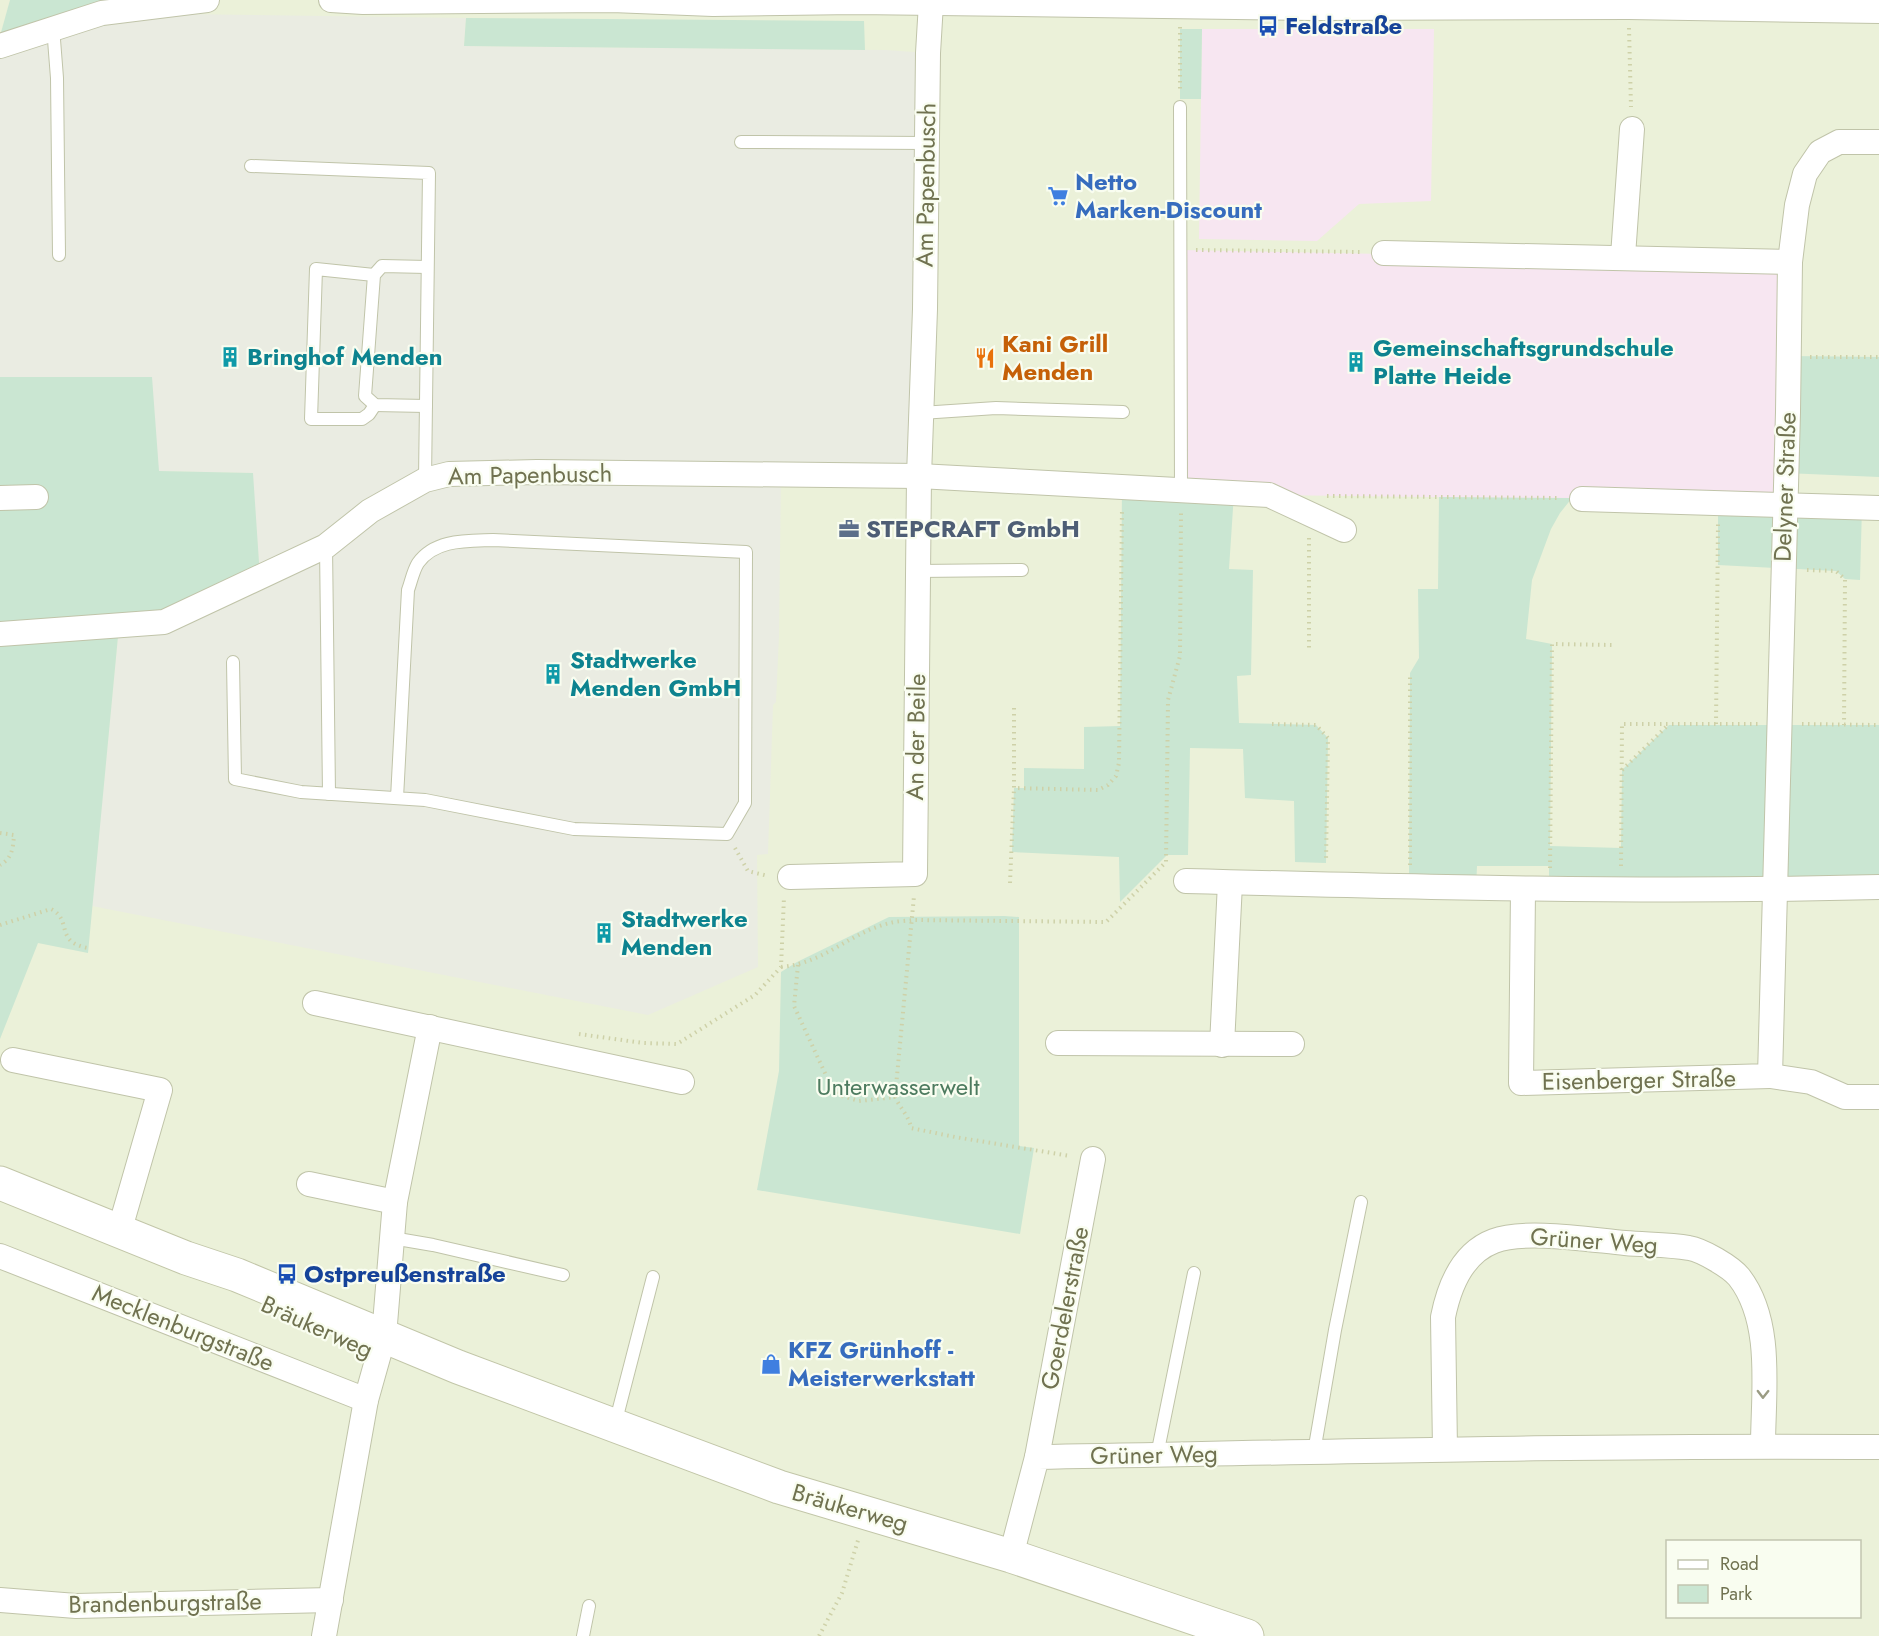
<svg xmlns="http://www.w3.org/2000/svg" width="1879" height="1636" viewBox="0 0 1879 1636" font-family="Jost,sans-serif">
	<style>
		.residential { fill: #ebf1d9; fill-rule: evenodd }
		.industrial { fill: #eaece2 }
		.education { fill: #f7e6f1 }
		.green { fill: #cae6d2 }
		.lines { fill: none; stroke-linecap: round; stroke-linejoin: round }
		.service-casing { stroke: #c0c4a9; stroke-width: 14 }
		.minor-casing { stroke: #c0c4a9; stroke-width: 26 }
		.secondary-casing { stroke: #c2c6a8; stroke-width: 35 }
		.path { stroke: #ced1a8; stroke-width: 4; stroke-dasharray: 1.5 4.5; stroke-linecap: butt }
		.service { stroke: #fff; stroke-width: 12 }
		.minor { stroke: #fff; stroke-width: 24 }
		.secondary { stroke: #fff; stroke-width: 33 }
		.oneway { stroke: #9b9c84 }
		.labels { text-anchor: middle; stroke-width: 4.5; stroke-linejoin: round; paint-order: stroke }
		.transit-label { font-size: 24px; font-weight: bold; fill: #164399; stroke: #f9fdf0; text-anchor: start }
		.shop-label { font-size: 24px; font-weight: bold; fill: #366cbe; stroke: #f9fdf0; text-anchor: start }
		.street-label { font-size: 24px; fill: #707250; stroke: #f9fdf0 }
		.food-label { font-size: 24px; font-weight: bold; fill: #c56008; stroke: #f9fdf0; text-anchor: start }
		.culture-label { font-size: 24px; font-weight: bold; fill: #0d838f; stroke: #f9fdf0; text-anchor: start }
		.service-label { font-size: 24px; font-weight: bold; fill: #4e5e75; stroke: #f9fdf0; text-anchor: start }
		.park-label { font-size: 24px; fill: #4d7b5f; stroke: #f9fdf0 }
	</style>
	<rect width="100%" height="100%" fill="#f5faea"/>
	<path class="residential" d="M0,0H1879V1636H0ZM1668,1542H1860V1616H1668Z"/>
	<polygon class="industrial" points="102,13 466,18 464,46 886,50 928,53 919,476 781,475 779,636 776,702 773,705 768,854 757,855 758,967 648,1015 92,906 119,625 260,577 252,473 159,471 0,378 0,46"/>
	<g class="education">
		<polygon points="1202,29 1434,29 1431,201 1359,204 1317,241 1199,239"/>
		<polygon points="1180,250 1790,262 1784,506 1582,499 1269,495 1181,491"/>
	</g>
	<g class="green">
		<polygon points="10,0 207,0 0,36"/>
		<polygon points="466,18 864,21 865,50 464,46"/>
		<polygon points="1180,29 1202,29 1201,99 1180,99"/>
		<polygon points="1789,356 1879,357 1879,477 1785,473"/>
		<polygon points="0,377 152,377 159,471 253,473 260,577 119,626 88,953 38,943 0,1039"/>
		<polygon points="1122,487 1234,493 1229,569 1253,570 1251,675 1237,676 1239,723 1316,725 1328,738 1326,863 1295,862 1294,801 1245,798 1243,749 1190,748 1188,855 1167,855 1120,902 1119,857 1012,852 1014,788 1024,788 1024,768 1084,769 1084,727 1120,726"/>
		<polygon points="1439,497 1572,498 1560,513 1551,529 1532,580 1526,639 1552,644 1550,846 1621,848 1622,770 1669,725 1879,725 1879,887 1549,890 1549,866 1477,866 1476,888 1409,887 1410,673 1419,658 1418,589 1438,589"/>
		<polygon points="1718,503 1862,507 1860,580 1845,579 1836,571 1718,565"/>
		<polygon points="1004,916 1019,917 1019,1146 1034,1148 1020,1234 757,1190 779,1071 781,972 797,962 889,917"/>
	</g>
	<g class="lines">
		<g class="service-casing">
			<g id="service">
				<polyline points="53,27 57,78 59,255"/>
				<polyline points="1180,107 1181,491"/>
				<polyline points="741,142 927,143"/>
				<polyline points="251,166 429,173 425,480"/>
				<polyline points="374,275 316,269 311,419 362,419 369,414 375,405"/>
				<polyline points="426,406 375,405 365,396 374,275 382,266 427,267"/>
				<polyline points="921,413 996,408 1123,412"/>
				<polyline points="326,546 329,794"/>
				<polyline points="917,571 1022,570"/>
				<path d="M233,662L235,779L301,792L425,800L574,829L727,834L745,803L746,552L493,540C467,541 435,539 418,563C413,571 411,582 408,590L397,798"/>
				<polyline points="392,1238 433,1245 563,1275"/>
				<polyline points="615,1424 653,1277"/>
				<polyline points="1314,1452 1335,1330 1361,1202"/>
				<polyline points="1157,1455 1194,1273"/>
				<polyline points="583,1636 589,1606"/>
			</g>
		</g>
		<g class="minor-casing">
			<g id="minor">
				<polyline points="331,0 363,2 612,0 713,4 856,2 1315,8 1628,7 1879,11"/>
				<polyline points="0,46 102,13 207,0"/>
				<polyline points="1384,253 1790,262"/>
				<polyline points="1623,256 1632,129"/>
				<polyline points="0,498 36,497"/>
				<polyline points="1582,499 1879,508"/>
				<polyline points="0,634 164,622 326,546 370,511 425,480 449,474 537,472 919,476 1269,495 1344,530"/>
				<polyline points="790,877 915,874 919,476 925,309 928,53 931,3"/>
				<path d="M1186,881C1417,887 1648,893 1879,887"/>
				<polyline points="1523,890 1521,1083 1770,1076 1788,412 1790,262 1797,205 1805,174 1820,152 1839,142 1879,142"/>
				<polyline points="315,1003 682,1082"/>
				<polyline points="1058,1043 1292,1044"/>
				<polyline points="1222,1045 1230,883"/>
				<polyline points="13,1060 160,1090 119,1232"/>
				<polyline points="1770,1076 1811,1082 1845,1097 1879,1097"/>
				<polyline points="309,1184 395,1202"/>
				<polyline points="0,1256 366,1400"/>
				<path d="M1445,1449L1443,1317C1449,1287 1462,1253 1494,1241C1524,1229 1591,1240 1625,1243C1646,1245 1668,1244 1689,1248C1702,1250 1731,1267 1739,1277C1774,1322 1763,1393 1763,1446"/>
				<polyline points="1037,1457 1093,1159"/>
				<path d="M1011,1556L1037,1457C1318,1452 1598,1445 1879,1447"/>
				<polyline points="0,1600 76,1606 331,1600"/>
				<polyline points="324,1636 366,1400 384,1336 395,1202 430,1027"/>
			</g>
		</g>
		<g class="secondary-casing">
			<polyline id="secondary" points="0,1183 186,1258 237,1275 458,1367 779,1487 1011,1556 1247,1636"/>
		</g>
		<g class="path">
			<polyline points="1180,27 1180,91"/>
			<polyline points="1629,28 1631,107"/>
			<polyline points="1196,250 1362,252"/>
			<polyline points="1810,357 1879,357"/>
			<polyline points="1327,496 1560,498"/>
			<polyline points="1309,538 1309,650"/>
			<polyline points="1807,570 1836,571 1845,579 1844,725"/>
			<polyline points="1014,708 1014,788 1098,790 1108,785 1116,776 1119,763 1122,509"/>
			<polyline points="1272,724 1316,725 1328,738 1326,862"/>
			<polyline points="1716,724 1718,524"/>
			<polyline points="1802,724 1879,725"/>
			<polyline points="1622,770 1668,725"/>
			<path d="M0,833L14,835C13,849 12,858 0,865"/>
			<polyline points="735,848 748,871 768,876"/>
			<polyline points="1410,865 1410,673"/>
			<polyline points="1621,866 1622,724 1758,724"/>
			<polyline points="1550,868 1552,644 1612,645"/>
			<polyline points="1010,883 1014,788"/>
			<path d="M0,925L51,909C73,920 54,942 88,948"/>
			<path d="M798,965L794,1006L830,1084L842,1096L859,1101L895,1097C900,1108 909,1116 911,1128L955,1137L1070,1156"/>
			<path d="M781,967C826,963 850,932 890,923C897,921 906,921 913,920L1106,922L1166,862L1168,700L1180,656L1181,512"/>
			<polyline points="579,1034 643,1043 677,1044 755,995 781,967 784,897"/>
			<polyline points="895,1097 914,896"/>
			<polyline points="819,1636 842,1593 859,1537"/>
		</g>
		<use href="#service" class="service"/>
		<use href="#minor" class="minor"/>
		<use href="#secondary" class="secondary"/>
	</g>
	<defs><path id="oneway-chevron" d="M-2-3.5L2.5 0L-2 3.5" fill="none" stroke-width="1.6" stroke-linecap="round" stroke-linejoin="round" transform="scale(1.5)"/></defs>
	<use class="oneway" href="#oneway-chevron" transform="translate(1763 1394) rotate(91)"/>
	<defs>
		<g id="bus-bare" transform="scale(1.62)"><path d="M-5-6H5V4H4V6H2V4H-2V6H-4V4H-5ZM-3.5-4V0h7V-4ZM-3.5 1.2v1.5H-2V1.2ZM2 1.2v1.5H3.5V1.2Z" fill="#1a4fb4" stroke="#f9fdf0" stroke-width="2.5" paint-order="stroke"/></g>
		<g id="supermarket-bare" transform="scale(1.62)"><path d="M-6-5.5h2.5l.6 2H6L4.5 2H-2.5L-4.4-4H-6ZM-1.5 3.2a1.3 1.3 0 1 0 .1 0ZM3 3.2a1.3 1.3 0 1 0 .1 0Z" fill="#3f7fe0" stroke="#f9fdf0" stroke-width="2.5" paint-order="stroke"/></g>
		<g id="building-bare" transform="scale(1.62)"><path d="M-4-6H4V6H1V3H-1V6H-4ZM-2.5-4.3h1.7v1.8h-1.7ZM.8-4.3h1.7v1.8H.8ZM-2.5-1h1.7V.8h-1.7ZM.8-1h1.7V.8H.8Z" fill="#0f9aa8" stroke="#f9fdf0" stroke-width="2.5" paint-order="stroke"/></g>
		<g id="restaurant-bare" transform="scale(1.62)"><path d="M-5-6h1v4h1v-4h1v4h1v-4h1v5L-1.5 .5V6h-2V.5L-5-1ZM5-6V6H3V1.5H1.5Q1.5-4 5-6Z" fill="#e8710a" stroke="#f9fdf0" stroke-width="2.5" paint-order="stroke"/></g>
		<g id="office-bare" transform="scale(1.62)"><path d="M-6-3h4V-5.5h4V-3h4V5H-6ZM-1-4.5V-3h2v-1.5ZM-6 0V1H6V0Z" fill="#5c6f8a" stroke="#f9fdf0" stroke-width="2.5" paint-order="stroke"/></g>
		<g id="shop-bare" transform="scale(1.62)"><path d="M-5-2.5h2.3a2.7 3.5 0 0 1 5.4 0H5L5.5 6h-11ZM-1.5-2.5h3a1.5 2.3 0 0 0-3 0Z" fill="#3f7fe0" stroke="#f9fdf0" stroke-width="2.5" paint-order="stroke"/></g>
	</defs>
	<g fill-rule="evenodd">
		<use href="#bus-bare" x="1268" y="26"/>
		<use href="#supermarket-bare" x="1058" y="196"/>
		<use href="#building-bare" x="230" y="357"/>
		<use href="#restaurant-bare" x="985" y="358"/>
		<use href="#building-bare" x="1356" y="362"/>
		<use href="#office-bare" x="849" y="529"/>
		<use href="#building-bare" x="553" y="674"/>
		<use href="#building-bare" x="604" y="933"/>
		<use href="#bus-bare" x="287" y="1274"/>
		<use href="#shop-bare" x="771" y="1364"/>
	</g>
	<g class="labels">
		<g class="transit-label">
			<text x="1285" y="34">Feldstraße</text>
			<text x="304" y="1282">Ostpreußenstraße</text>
		</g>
		<g class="shop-label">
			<text x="1075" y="190">Netto<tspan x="1075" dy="28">Marken-Discount</tspan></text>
			<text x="788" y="1358">KFZ Grünhoff -<tspan x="788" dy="28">Meisterwerkstatt</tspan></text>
		</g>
		<g class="street-label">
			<text transform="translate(926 185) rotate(-89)" y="8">Am Papenbusch</text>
			<text transform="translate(530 475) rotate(-1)" y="8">Am Papenbusch</text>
			<text transform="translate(1785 487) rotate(-88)" y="8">Delyner Straße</text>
			<text transform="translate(916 737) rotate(-89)" y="8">An der Beile</text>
			<text transform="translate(1639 1080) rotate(-1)" y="8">Eisenberger Straße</text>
			<text transform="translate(1594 1241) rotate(4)" y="8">Grüner Weg</text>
			<text transform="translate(1065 1308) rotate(-79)" y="8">Goerdelerstraße</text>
			<text transform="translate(317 1327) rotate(24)" y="8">Bräukerweg</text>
			<text transform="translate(183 1328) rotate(22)" y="8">Mecklenburgstraße</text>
			<text transform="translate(1154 1455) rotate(-1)" y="8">Grüner Weg</text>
			<text transform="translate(850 1508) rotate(16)" y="8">Bräukerweg</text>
			<text transform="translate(165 1603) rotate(-1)" y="8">Brandenburgstraße</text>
		</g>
		<g class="food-label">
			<text x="1002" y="352">Kani Grill<tspan x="1002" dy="28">Menden</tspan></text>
		</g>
		<g class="culture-label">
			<text x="1373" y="356">Gemeinschaftsgrundschule<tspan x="1373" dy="28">Platte Heide</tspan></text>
			<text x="247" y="365">Bringhof Menden</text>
			<text x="570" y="668">Stadtwerke<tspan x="570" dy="28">Menden GmbH</tspan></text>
			<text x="621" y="927">Stadtwerke<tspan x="621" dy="28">Menden</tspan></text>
		</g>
		<g class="service-label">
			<text x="866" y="537">STEPCRAFT GmbH</text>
		</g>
		<g class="park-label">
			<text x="898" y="1095">Unterwasserwelt</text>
		</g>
	</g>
	<rect x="1666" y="1540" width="195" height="78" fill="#f9fdf0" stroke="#c2c5b0" stroke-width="1.5"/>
	<rect x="1678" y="1560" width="30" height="9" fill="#ffffff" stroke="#c2c5b0" stroke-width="1.5"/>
	<text x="1720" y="1570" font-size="18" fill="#707250">Road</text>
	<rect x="1678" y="1585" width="30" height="18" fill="#cae6d2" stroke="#c2c5b0" stroke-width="1.5"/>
	<text x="1720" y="1600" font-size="18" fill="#707250">Park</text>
</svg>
